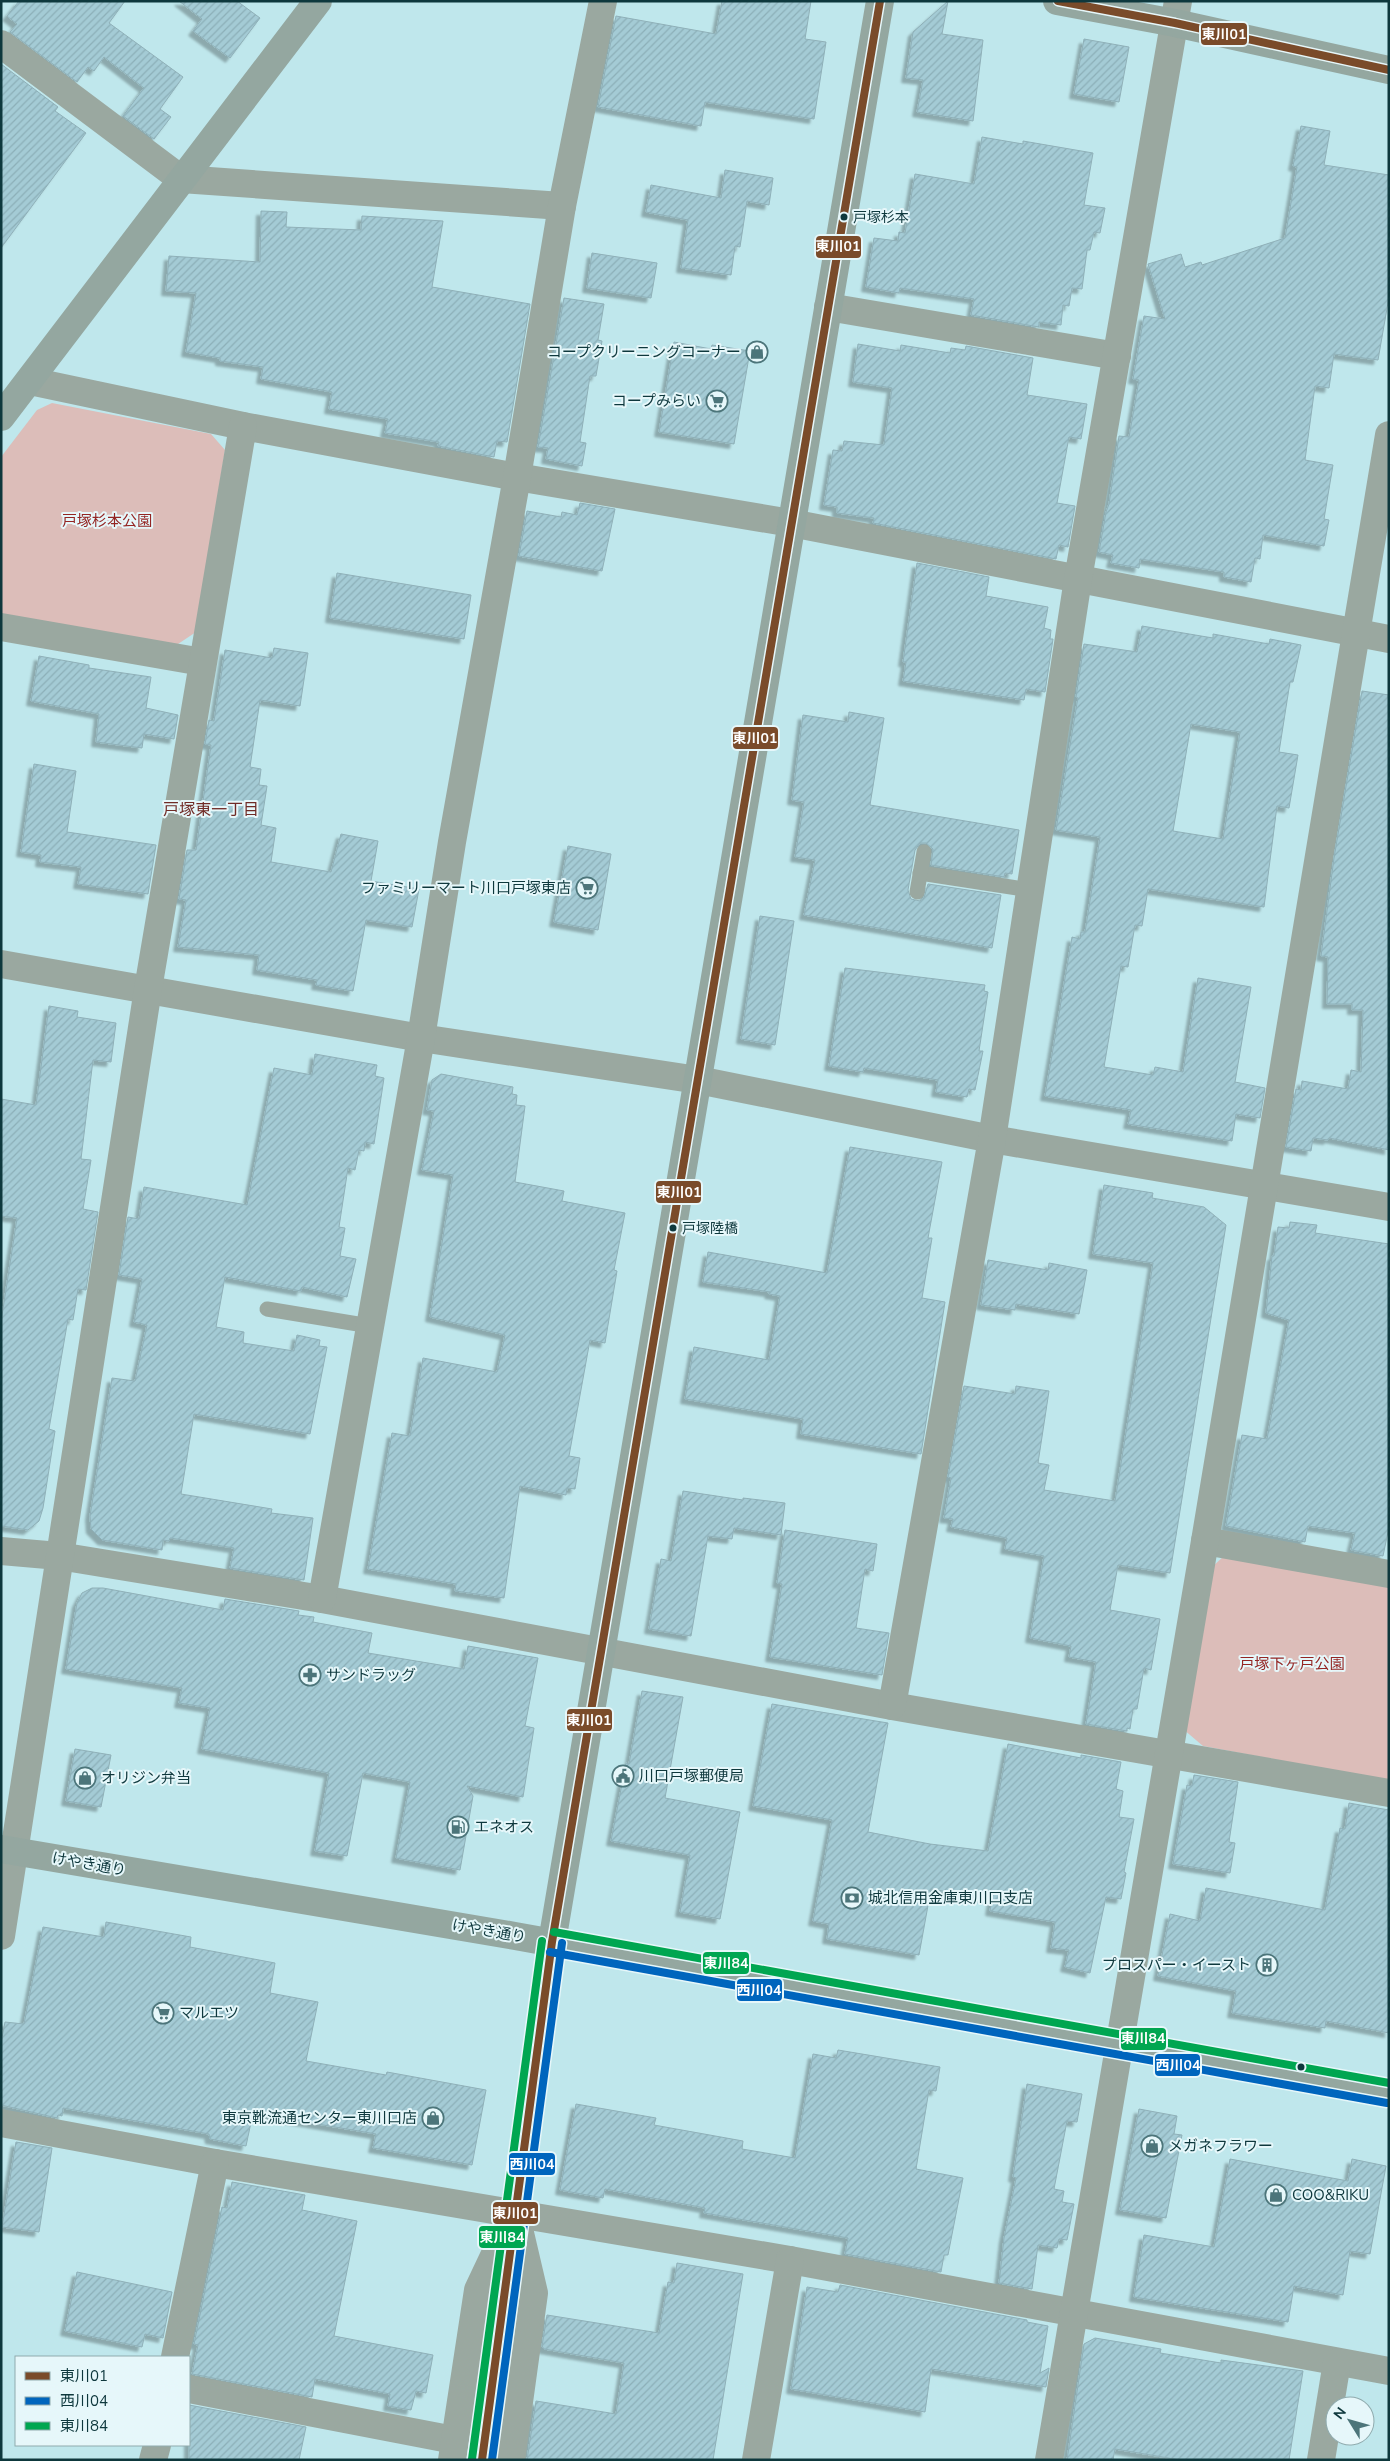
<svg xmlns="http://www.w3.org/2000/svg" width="1390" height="2461" viewBox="0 0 1390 2461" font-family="'Nunito Sans','Noto Sans JP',sans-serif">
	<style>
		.green { fill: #dcbdb9 }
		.building { fill: url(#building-hatch); stroke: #8fb0b8; fill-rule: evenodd; filter: url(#shadow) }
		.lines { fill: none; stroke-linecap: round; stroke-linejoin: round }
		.lane { stroke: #9aa8a0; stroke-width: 15 }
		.street { stroke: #9aa8a0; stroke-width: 28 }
		.secondary { stroke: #94a7a0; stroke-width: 28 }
		.bus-1-casing { stroke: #e6f7fa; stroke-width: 11 }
		.bus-2-casing { stroke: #e6f7fa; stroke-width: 11 }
		.bus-3-casing { stroke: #e6f7fa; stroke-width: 11 }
		.bus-1 { stroke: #7a4b2a; stroke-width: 8 }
		.bus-2 { stroke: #0065bd; stroke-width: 8 }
		.bus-3 { stroke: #00a651; stroke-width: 8 }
		.bus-dot { fill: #0e383d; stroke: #e6f7fa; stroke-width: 2 }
		.labels { text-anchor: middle; stroke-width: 4; stroke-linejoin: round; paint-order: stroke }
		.bus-label { font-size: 14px; fill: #0e383d; stroke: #e6f7fa; text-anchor: start }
		.poi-label { font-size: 15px; fill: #0e383d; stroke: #e6f7fa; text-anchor: start }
		.park-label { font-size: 15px; fill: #942523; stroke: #e6f7fa }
		.street-label { font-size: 15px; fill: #0e383d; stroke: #e6f7fa }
		.neighbourhood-label { font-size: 16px; fill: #702b26; stroke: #e6f7fa }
		.line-badge { stroke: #e6f7fa; stroke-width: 2 }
		.badge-label { font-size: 14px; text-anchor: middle; font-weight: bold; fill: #fff }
	</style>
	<defs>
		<pattern id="building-hatch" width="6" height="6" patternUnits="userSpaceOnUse" patternTransform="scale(1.25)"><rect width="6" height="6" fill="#a4cbd5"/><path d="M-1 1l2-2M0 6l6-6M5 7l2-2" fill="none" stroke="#8cafb8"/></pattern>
		<filter id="shadow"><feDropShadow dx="-4.5" dy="4.5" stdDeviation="1" flood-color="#0004"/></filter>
	</defs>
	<rect width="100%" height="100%" fill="#bfe7ec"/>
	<g class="green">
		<polygon points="52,403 211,434 225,450 196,632 175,646 1,615 1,457 37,410"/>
		<polygon points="1225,1555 1389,1583 1389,1781 1203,1746 1183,1729 1210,1569"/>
	</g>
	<g class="building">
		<polygon points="19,1 125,1 109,23 183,77 160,109 171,117 154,139 123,116 144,88 104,57 94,71 88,67 77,82 10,32 17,24 7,16"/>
		<polygon points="179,1 237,1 260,18 230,58 193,31 202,19"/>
		<polygon points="722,1 811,1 805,39 826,42 814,119 705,102 701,126 598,107 616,16 716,34"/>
		<polygon points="948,1 942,34 983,40 973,121 917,112 923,80 906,78 913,32"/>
		<polygon points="1084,39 1129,47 1119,102 1074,94"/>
		<polygon points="1,64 58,107 55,111 86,133 1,248"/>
		<polygon points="1301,126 1330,131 1324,165 1389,175 1389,297 1378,360 1334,354 1329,388 1315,386 1305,460 1333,465 1324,519 1329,520 1324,546 1263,535 1260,559 1255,558 1251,582 1224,577 1224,572 1140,559 1139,568 1111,563 1113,555 1099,552 1106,512 1109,504 1119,436 1129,437 1139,380 1133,379 1144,316 1165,319 1148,264 1181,254 1185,267 1201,262 1202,265 1285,238 1297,167 1293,166"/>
		<polygon points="982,137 1023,144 1023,141 1093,153 1084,205 1105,208 1100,233 1094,232 1090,250 1087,250 1082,289 1072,288 1069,306 1063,305 1061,325 1039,322 1039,327 971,315 974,299 900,288 899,293 866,287 874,238 898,241 899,232 905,233 915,174 974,184"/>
		<polygon points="725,170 773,178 769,205 747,201 740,247 735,246 731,275 681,268 688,220 646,212 651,185 721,198"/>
		<polygon points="261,211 287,212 286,227 361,230 362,216 443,221 432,287 530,304 507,442 497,441 494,457 438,446 439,442 385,433 388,419 329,409 332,392 261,379 263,367 220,361 220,358 186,352 196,293 166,291 169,256 260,262"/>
		<polygon points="592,253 657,263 651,298 587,288"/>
		<polygon points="564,298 604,304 598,340 602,341 596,376 590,376 580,442 586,443 582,466 546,459 548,448 538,447"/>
		<polygon points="674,342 711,349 712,345 750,351 734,444 659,432"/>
		<polygon points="858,344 900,351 901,345 950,353 951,348 965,350 966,346 1033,358 1027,395 1087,404 1081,439 1069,437 1057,503 1075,506 1068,547 1059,545 1056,559 873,523 874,518 837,513 837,507 824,505 833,450 842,451 844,441 884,445 892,388 853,382"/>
		<polygon points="580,503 615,509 602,571 519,556 527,511 561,517 562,512 577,515"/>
		<polygon points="917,563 989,577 986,596 1048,607 1044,628 1051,630 1050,639 1053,639 1045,692 1026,689 1024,700 903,681 906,662 903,662"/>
		<polygon points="337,573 471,595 464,639 330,618"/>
		<path d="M1142,626L1213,638V634L1269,644L1270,639L1301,645L1293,682H1290L1279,752L1298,755L1289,808L1277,806L1264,907L1148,889L1142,926L1135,925L1128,967L1121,966L1104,1067L1153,1075L1155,1067L1183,1072L1198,978L1251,987L1235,1082L1265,1088L1260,1118L1236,1114L1232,1141L1128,1124L1131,1110L1045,1096L1072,937L1080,939L1081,932H1085L1100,837L1056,830L1077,703L1078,698L1076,697L1084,644L1137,652ZM1191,724L1240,732L1223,839L1173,831Z"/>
		<polygon points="274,648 308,653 300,706 260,700 250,767 261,769 259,785 267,786 261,825 276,828 271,862 331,872 341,834 378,841 371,881 419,889 412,927 366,920 353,991 316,985 317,980 257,970 259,955 178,947 186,900 179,899 187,850 196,850 211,745 205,744 209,720 214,721 225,650 272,658"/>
		<polygon points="39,656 89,665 89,668 151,677 146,708 178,715 174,739 144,734 142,748 96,742 99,714 31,701"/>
		<polygon points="1362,691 1389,695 1389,1150 1329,1138 1328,1140 1313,1138 1311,1151 1286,1147 1296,1089 1301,1090 1302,1081 1348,1089 1351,1070 1361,1072 1363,1010 1352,1010 1352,1004 1327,1004 1328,957 1321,956 1334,858"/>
		<polygon points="849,712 884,718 870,805 1019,830 1012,874 1005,873 1004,877 931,865 933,849 926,843 920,843 915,850 908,890 911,899 920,901 924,898 928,884 1001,895 992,948 804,915 815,860 795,857 804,802 792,800 803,715 848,722"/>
		<polygon points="34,764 76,771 67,832 156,845 148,894 78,884 81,867 40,862 41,855 21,852"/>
		<polygon points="568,846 611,854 598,930 554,922"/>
		<polygon points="760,916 794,921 775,1045 741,1039"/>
		<polygon points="845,968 985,985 984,991 988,992 979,1051 983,1051 975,1090 969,1089 967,1097 936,1092 938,1080 864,1068 863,1072 829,1066"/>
		<polygon points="49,1006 78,1011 77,1017 116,1023 111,1062 93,1060 81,1159 91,1160 83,1209 98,1212 86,1290 78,1289 73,1320 68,1319 49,1429 55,1431 43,1508 39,1521 28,1530 1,1526 1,1322 17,1218 1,1216 1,1099 36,1105"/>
		<polygon points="315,1054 377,1065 375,1076 384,1078 374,1144 365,1142 364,1151 359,1150 355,1170 348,1168 339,1227 345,1228 340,1256 356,1259 347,1297 302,1287 301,1291 225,1277 216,1327 244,1332 243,1343 294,1351 297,1335 320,1340 319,1346 327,1347 310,1434 194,1414 181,1494 272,1509 271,1513 313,1518 304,1580 230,1568 234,1548 170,1538 169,1541 163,1540 162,1550 102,1540 91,1529 90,1516 112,1378 135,1381 147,1325 134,1322 142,1279 119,1275 128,1217 139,1219 144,1187 247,1205 274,1068 312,1075"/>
		<polygon points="441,1074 513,1087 512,1094 517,1095 516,1105 525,1106 515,1182 564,1191 562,1201 625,1213 614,1270 617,1271 605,1343 590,1340 569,1456 580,1458 575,1489 567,1488 566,1495 520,1486 504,1598 455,1591 456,1584 368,1569 392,1433 410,1436 423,1358 497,1372 505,1335 430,1317 453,1175 422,1170 434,1111 427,1110 432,1080"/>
		<polygon points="850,1147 942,1162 928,1238 932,1238 922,1298 945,1302 921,1454 801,1434 803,1419 685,1399 694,1347 769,1360 780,1296 769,1294 770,1292 703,1282 708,1252 827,1273"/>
		<polygon points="1104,1185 1153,1193 1152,1198 1204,1207 1226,1225 1170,1573 1118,1565 1110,1610 1160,1619 1151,1670 1144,1668 1137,1709 1133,1709 1130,1729 1127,1728 1127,1731 1086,1724 1096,1662 1069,1657 1071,1646 1030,1638 1044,1556 1005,1549 1007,1538 951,1527 953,1519 944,1518 951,1478 948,1477 964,1386 1015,1394 1016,1386 1049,1391 1038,1463 1049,1465 1044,1490 1115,1501 1153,1263 1093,1254"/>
		<polygon points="1290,1222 1317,1225 1315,1233 1389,1244 1389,1527 1383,1556 1351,1550 1355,1533 1308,1526 1305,1542 1226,1526 1242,1435 1267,1439 1289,1320 1266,1313 1272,1256 1274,1256 1278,1227 1289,1228"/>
		<polygon points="988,1260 1048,1270 1049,1263 1087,1270 1079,1314 1016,1304 1015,1310 981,1305"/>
		<polygon points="683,1491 743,1500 743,1498 785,1503 781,1535 734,1528 732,1539 708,1536 691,1636 649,1629 661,1559 671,1561"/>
		<polygon points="785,1530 877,1544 873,1571 865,1569 856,1628 889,1633 882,1675 770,1657 782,1584 777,1583"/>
		<polygon points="92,1588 103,1588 223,1610 225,1599 299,1611 298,1615 314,1617 313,1622 372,1633 368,1653 464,1669 468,1646 538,1658 525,1726 534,1728 523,1797 467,1786 473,1796 460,1870 396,1858 410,1782 363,1773 347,1856 315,1851 329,1773 202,1749 210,1708 179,1703 182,1688 66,1669 77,1603 82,1593"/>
		<polygon points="642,1691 683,1697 665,1798 740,1812 720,1919 680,1912 690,1855 611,1841 626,1763 629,1764"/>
		<polygon points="772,1704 888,1723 868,1832 930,1844 988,1851 1008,1744 1081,1758 1081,1755 1121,1762 1116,1789 1123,1791 1119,1817 1134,1819 1124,1872 1126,1873 1121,1899 1106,1897 1090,1973 1065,1967 1069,1950 1051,1948 1055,1922 990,1911 992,1899 931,1889 919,1955 827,1939 829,1924 813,1921 832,1820 753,1806"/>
		<polygon points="75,1749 111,1755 101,1807 66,1801"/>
		<polygon points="1194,1775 1238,1782 1229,1842 1235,1843 1230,1873 1173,1864 1187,1785 1192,1786"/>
		<polygon points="1349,1803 1389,1810 1389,2033 1326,2021 1325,2028 1232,2013 1236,1991 1158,1976 1170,1914 1200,1921 1206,1888 1325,1910 1340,1828 1345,1829"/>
		<polygon points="106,1922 191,1937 190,1947 275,1963 270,1993 318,2002 306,2061 386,2075 387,2072 486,2090 472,2165 373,2148 376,2134 253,2113 246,2146 210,2139 209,2134 63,2108 62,2116 58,2115 57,2118 1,2105 1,2043 5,2022 24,2024 43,1927 104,1937"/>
		<polygon points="838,2050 940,2067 936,2091 929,2090 916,2169 963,2178 948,2255 944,2255 941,2272 845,2254 848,2238 704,2213 705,2208 605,2189 603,2198 560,2190 576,2104 656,2118 654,2125 743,2141 742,2149 795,2158 813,2054 836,2058"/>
		<polygon points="1027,2084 1082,2094 1077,2122 1067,2121 1054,2189 1064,2191 1062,2202 1074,2204 1067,2240 1059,2239 1057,2248 1038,2245 1032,2289 999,2283 1004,2238 1016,2178 1013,2177"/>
		<polygon points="1139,2109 1177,2116 1174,2134 1182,2135 1166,2218 1120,2210"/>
		<polygon points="16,2142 52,2148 39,2232 2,2227"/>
		<polygon points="1230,2159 1348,2181 1352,2159 1386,2166 1370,2254 1350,2251 1343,2295 1294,2286 1288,2322 1134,2297 1144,2235 1214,2247"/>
		<polygon points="232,2182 305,2195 302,2210 357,2221 334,2336 433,2355 426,2393 416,2391 411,2410 388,2406 390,2394 315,2379 312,2397 192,2374 198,2345 194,2344 222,2207 227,2208"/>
		<polygon points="677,2263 743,2274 713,2460 527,2460 536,2401 616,2414 624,2363 544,2349 542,2346 547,2315 659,2333 668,2282 674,2283"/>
		<polygon points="77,2272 172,2292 163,2338 145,2334 142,2347 65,2331"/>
		<polygon points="840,2285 1027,2320 1027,2322 1048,2326 1040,2373 1049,2368 1046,2387 931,2369 925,2412 791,2389 807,2287 838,2292"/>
		<polygon points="1095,2338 1161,2349 1160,2353 1221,2363 1221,2360 1303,2371 1289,2460 1180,2460 1115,2449 1113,2460 1067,2460 1084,2344"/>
		<polygon points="189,2405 306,2427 299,2460 189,2460"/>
	</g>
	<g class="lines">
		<g class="lane">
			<polyline points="920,873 1030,890"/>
			<polyline points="917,892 924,852"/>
			<polyline points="267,1309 370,1326"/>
		</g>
		<g class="street">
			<polyline points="1,44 181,179 562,206"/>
			<polyline points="828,307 1117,356"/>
			<polyline points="30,381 243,426 517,477 791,523 1389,639"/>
			<polyline points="1,627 202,662"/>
			<polyline points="1,964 421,1038 698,1080 992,1139 1389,1207"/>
			<polyline points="1205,1541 1389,1574"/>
			<polyline points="1,1551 59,1556 322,1599 892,1706 1389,1793"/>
			<polyline points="322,1599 421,1038 452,842 517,477 562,206 603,1"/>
			<polyline points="892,1706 992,1139 1078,579 1178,1"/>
			<polyline points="1,1936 148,989 243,426"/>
			<polyline points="1,2123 215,2163 790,2260 1389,2371"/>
			<polyline points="175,2357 215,2163"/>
			<polyline points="189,2389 454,2440"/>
			<polyline points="153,2460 157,2445"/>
			<polyline points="452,2460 478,2290 512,2218"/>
			<polyline points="511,2460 534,2293 516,2216"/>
			<polyline points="756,2460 790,2260"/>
			<polyline points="1049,2460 1205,1541 1389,435"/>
			<polyline points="1321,2460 1337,2362"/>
		</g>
		<g class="secondary">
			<polyline points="1057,1 1175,23 1389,70"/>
			<polyline points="1,417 318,1"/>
			<polyline points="1,1849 515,1936 1389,2093"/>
			<polyline points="482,2460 552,1942 880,1"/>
		</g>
		<g class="bus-1-casing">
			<g id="bus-1">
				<polyline points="1058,1 1175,23 1389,70"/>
				<polyline points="482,2460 552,1942 880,1"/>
			</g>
		</g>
		<g class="bus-2-casing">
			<g id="bus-2">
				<polyline points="550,1952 1387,2103"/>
				<polyline points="492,2460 562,1943"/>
			</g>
		</g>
		<g class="bus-3-casing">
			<g id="bus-3">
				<polyline points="554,1932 1389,2083"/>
				<polyline points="472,2459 542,1941"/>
			</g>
		</g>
		<use href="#bus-1" class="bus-1"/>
		<use href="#bus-2" class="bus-2"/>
		<use href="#bus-3" class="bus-3"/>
	</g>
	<defs>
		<g id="shop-ring" transform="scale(1.125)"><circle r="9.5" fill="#e6f7fa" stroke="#4c757a" stroke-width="1.5"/><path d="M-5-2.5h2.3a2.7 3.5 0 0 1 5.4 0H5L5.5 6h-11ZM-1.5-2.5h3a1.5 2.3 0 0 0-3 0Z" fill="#4c757a"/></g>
		<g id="supermarket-ring" transform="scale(1.125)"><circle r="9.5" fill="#e6f7fa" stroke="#4c757a" stroke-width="1.5"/><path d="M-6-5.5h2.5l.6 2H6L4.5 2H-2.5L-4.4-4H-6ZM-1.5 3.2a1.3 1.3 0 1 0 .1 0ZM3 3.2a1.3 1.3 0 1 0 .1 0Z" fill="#4c757a"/></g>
		<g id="pharmacy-ring" transform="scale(1.125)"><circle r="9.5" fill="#e6f7fa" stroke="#4c757a" stroke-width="1.5"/><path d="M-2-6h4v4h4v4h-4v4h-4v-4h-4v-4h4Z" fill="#4c757a"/></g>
		<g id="civic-ring" transform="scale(1.125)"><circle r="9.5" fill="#e6f7fa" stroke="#4c757a" stroke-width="1.5"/><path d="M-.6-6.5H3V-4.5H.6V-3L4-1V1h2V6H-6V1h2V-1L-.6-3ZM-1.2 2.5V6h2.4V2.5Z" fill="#4c757a"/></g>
		<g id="fuel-ring" transform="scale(1.125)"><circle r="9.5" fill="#e6f7fa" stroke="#4c757a" stroke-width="1.5"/><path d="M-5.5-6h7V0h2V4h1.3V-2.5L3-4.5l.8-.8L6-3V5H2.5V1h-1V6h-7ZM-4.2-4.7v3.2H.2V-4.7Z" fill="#4c757a"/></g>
		<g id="bank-ring" transform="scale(1.125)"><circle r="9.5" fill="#e6f7fa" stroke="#4c757a" stroke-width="1.5"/><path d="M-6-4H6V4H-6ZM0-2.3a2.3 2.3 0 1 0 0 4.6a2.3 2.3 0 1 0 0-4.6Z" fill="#4c757a"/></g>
		<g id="building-ring" transform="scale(1.125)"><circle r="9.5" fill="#e6f7fa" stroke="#4c757a" stroke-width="1.5"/><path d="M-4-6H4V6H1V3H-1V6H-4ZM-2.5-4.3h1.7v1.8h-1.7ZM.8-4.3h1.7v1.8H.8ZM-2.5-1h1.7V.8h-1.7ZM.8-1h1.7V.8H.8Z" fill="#4c757a"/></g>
	</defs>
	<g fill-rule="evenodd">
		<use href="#shop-ring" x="757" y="352"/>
		<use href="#supermarket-ring" x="717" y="401"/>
		<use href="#supermarket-ring" x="587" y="888"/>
		<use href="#pharmacy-ring" x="310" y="1675"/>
		<use href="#civic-ring" x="623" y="1776"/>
		<use href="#shop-ring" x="85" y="1778"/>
		<use href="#fuel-ring" x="458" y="1827"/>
		<use href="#bank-ring" x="852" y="1898"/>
		<use href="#building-ring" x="1267" y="1965"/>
		<use href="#supermarket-ring" x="163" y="2013"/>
		<use href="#shop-ring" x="433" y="2118"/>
		<use href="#shop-ring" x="1152" y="2146"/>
		<use href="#shop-ring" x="1276" y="2195"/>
	</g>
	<g class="bus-dot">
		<circle cx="844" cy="217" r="4.5"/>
		<circle cx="673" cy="1228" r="4.5"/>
		<circle cx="1301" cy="2067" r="4.5"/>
	</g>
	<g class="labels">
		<g class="bus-label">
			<text x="853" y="222">戸塚杉本</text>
			<text x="682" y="1233">戸塚陸橋</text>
		</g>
		<g class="poi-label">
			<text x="741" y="357" text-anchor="end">コープクリーニングコーナー</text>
			<text x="701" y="406" text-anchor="end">コープみらい</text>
			<text x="571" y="893" text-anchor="end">ファミリーマート川口戸塚東店</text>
			<text x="326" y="1680">サンドラッグ</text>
			<text x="639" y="1781">川口戸塚郵便局</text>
			<text x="101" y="1783">オリジン弁当</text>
			<text x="474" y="1832">エネオス</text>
			<text x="868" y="1903">城北信用金庫東川口支店</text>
			<text x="1251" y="1970" text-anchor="end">プロスパー・イースト</text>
			<text x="179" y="2018">マルエツ</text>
			<text x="417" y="2123" text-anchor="end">東京靴流通センター東川口店</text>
			<text x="1168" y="2151">メガネフラワー</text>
			<text x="1292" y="2200">COO&amp;RIKU</text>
		</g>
		<g class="park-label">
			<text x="107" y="526">戸塚杉本公園</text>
			<text x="1292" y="1669">戸塚下ヶ戸公園</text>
		</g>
		<g class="street-label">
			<text transform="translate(89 1864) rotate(10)" y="5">けやき通り</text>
			<text transform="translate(489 1931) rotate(10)" y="5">けやき通り</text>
		</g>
		<g class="neighbourhood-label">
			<text x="211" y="815">戸塚東一丁目</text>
		</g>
	</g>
	<g class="line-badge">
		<rect x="1200" y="22" width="48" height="24" rx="5" fill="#7a4b2a"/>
		<rect x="815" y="235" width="47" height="24" rx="5" fill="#7a4b2a"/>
		<rect x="732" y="726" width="47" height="24" rx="5" fill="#7a4b2a"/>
		<rect x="655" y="1180" width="47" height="24" rx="5" fill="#7a4b2a"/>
		<rect x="566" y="1708" width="47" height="24" rx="5" fill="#7a4b2a"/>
		<rect x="702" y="1951" width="48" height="24" rx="5" fill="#00a651"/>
		<rect x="736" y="1978" width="47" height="24" rx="5" fill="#0065bd"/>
		<rect x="1120" y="2027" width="47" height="24" rx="5" fill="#00a651"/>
		<rect x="1154" y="2053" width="47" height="24" rx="5" fill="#0065bd"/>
		<rect x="508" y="2152" width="48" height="24" rx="5" fill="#0065bd"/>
		<rect x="492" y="2201" width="47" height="24" rx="5" fill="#7a4b2a"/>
		<rect x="478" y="2225" width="48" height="24" rx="5" fill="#00a651"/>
	</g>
	<g class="badge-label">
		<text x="1224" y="39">東川01</text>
		<text x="838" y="251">東川01</text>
		<text x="755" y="743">東川01</text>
		<text x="679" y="1197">東川01</text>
		<text x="589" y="1725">東川01</text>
		<text x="726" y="1968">東川84</text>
		<text x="759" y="1995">西川04</text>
		<text x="1143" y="2043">東川84</text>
		<text x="1178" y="2070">西川04</text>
		<text x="532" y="2169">西川04</text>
		<text x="515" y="2218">東川01</text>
		<text x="502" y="2242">東川84</text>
	</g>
	<rect width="1390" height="2461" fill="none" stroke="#0e383d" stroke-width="5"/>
	<rect x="15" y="2356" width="175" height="90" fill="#e6f7fa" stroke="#90abae"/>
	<rect x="25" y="2372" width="25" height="8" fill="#7a4b2a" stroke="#90abae"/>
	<text x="60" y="2381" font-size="15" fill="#0e383d">東川01</text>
	<rect x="25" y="2397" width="25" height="8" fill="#0065bd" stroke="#90abae"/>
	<text x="60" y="2406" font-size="15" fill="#0e383d">西川04</text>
	<rect x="25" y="2422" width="25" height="8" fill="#00a651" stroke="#90abae"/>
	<text x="60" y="2431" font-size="15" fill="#0e383d">東川84</text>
	<g transform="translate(1350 2421) rotate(307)"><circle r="24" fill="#e6f7fa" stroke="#90abae"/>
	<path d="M0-4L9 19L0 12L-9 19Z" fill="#4c757a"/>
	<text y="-8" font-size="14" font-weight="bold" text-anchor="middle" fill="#0e383d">N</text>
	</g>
</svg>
